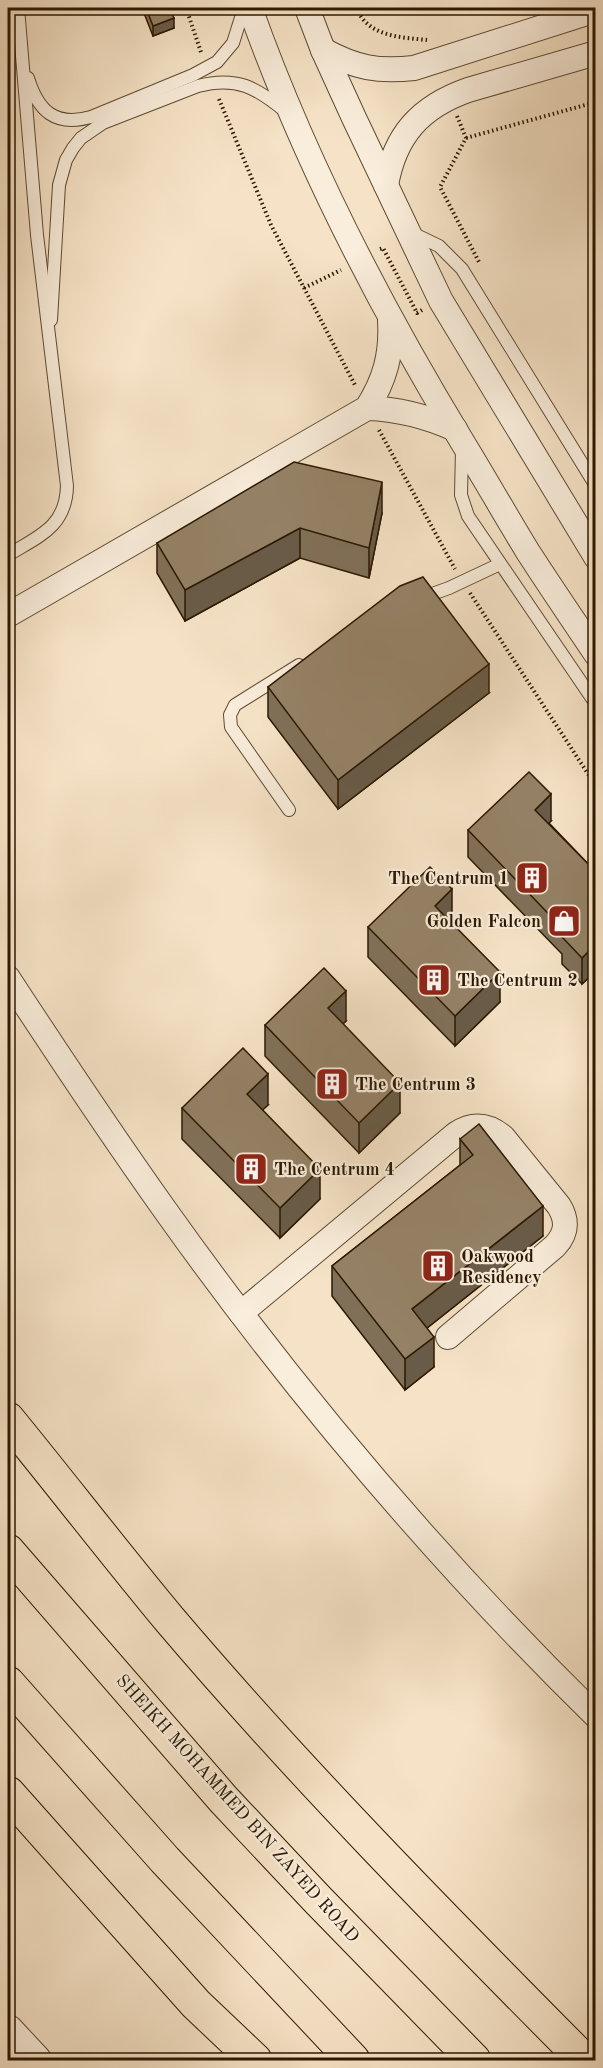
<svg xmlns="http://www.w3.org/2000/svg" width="603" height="2068" viewBox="0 0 603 2068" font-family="'Old Standard TT',serif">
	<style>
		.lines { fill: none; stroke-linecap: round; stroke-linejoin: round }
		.service-casing { stroke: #5e4b32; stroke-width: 14 }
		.minor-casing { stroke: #5e4b32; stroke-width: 26 }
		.tertiary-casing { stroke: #5e4b32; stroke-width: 32 }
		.motorway-casing { stroke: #2b1800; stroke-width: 35 }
		.path { stroke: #2b1800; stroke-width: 4; stroke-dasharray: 1.5 3; stroke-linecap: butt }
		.service { stroke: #f9eddb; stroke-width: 12 }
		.minor { stroke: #f9eddb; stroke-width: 24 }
		.tertiary { stroke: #f9eddb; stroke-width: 30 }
		.motorway { stroke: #f6e3c7; stroke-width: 33 }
		.wall { fill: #807059; stroke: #2b1800; stroke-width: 1.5 }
		.shaded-wall { fill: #685b48; stroke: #2b1800; stroke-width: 1.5 }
		.building { fill: #958267; stroke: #2b1800; stroke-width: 1.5 }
		.labels { text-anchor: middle; stroke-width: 4.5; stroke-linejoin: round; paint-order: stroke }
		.poi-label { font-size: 18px; font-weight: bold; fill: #2b1800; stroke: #f9eddb; text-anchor: start }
		.street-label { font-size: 18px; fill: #2b1800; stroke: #f9eddb }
	</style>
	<rect width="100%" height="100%" fill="#f6e3c7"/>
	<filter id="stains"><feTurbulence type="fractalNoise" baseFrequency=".00333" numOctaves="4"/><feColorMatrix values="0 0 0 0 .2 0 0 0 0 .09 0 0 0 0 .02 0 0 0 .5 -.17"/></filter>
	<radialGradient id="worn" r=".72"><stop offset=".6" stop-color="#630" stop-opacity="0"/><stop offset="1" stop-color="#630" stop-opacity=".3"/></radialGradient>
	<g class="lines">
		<g class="service-casing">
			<g id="service">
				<path d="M28,78C38,111 55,127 91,117L193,75L217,62L233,43L244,8"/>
				<polyline points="410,232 439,246 462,269 596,486"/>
				<path d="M51,320L59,185L66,160L73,148L81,138L103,123L198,86C236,76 256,87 285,111"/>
				<polyline points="462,449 461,495 468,516 596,704"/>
				<path d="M8,555C39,536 66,527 67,486L37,235L18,8"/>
				<polyline points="421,598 449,588 500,564"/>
				<polyline points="289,810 231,727 230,715 235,705 299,665"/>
				<polyline points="595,811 596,810"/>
			</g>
		</g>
		<g class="minor-casing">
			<g id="minor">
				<path d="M250,8C304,160 379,305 463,443C485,479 506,516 528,552C550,586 573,620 596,654"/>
				<polyline points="307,8 323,50 354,118 441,301 596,557"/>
				<path d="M323,50C356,68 378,72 414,68L596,10"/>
				<path d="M386,185C395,135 420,107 468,90L596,53"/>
				<path d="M367,408C399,409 426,416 455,429"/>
				<path d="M8,615L367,408C385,380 392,354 390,321"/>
				<path d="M8,978C59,1056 111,1134 165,1210C293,1390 438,1561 596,1716"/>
				<path d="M241,1313L456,1134C473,1123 487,1124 503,1137L559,1206C568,1221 567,1233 555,1246L448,1337"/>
			</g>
		</g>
		<g class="tertiary-casing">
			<polyline id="tertiary" points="8,2030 36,2060"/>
		</g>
		<g class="motorway-casing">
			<g id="motorway">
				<path d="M8,1419C62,1485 115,1554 170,1620C301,1774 442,1917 584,2060"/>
				<polyline points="8,1551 224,1800 318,1900 474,2060"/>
				<polyline points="8,1683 165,1860 353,2060"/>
				<polyline points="8,1793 196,2004 255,2060"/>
			</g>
		</g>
		<g class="path">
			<polyline points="186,8 201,52"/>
			<path d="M356,8C369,37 399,37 427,40"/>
			<polyline points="219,99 271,225 356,387"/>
			<polyline points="457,116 466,138 440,187 479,262"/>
			<polyline points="466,138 596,102"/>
			<polyline points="380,249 383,248 417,313 422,310"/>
			<polyline points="304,288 341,270"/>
			<polyline points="379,430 455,569"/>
			<polyline points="470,593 596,786"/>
		</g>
		<use href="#service" class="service"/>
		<use href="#minor" class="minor"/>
		<use href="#tertiary" class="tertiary"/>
		<use href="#motorway" class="motorway"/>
	</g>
	<g class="wall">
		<polygon points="142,8 169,8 174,28 153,36"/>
		<polygon points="382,513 369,578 300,558 185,621 157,573 157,543"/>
		<polygon points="268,687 489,693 338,809 268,717"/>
		<polygon points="551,821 549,823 596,872 596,971 582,984 562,964 562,954 468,857 468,830"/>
		<polygon points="452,920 450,921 500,1002 455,1046 368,957 368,927"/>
		<polygon points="346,1021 343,1024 400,1113 359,1153 265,1056 265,1025"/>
		<polygon points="268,1105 262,1110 320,1199 280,1238 182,1139 182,1108"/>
		<polygon points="460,1139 543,1236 427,1328 434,1367 405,1390 332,1296 332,1266 460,1165"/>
	</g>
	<g class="shaded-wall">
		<polygon points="174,18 174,28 153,36 153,26"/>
		<polygon points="382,482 382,513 369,578 369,548"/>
		<polygon points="300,528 300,558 185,621 185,590"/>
		<polygon points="489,664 489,693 338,809 338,780"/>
		<polygon points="551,794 551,821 535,836 535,810"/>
		<polygon points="452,889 452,920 435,936 435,906"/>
		<polygon points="596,944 596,971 582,984 582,958"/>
		<polygon points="500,972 500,1002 455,1046 455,1016"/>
		<polygon points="346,991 346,1021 328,1038 328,1008"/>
		<polygon points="268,1074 268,1105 247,1125 247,1094"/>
		<polygon points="400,1083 400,1113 359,1153 359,1123"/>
		<polygon points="320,1169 320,1199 280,1238 280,1208"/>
		<polygon points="543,1206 543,1236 412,1340 412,1309"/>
		<polygon points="434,1337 434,1367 405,1390 405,1359"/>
	</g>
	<g class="building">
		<polygon points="146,8 169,8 174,18 153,26"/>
		<polygon points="294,462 382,482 369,548 300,528 185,590 157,543"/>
		<polygon points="423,577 489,664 338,780 268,687 400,586"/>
		<polygon points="529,772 551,794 535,810 596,872 596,944 582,958 562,937 566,932 468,830"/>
		<polygon points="430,867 452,889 435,906 500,972 455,1016 368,927"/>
		<polygon points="324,968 346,991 328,1008 400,1083 359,1123 265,1025"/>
		<polygon points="243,1048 268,1074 247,1094 320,1169 280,1208 182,1108"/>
		<polygon points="479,1124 543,1206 412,1309 434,1337 405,1359 332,1266 473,1155 460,1139"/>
	</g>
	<defs>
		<g id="building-square" transform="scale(1.725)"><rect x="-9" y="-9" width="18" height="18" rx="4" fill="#8f2418" stroke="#f9eddb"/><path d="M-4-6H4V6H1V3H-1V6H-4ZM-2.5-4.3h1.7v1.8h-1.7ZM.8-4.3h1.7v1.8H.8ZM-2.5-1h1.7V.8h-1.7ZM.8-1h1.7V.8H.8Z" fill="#fff"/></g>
		<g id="shop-square" transform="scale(1.725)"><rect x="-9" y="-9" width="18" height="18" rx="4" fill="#8f2418" stroke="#f9eddb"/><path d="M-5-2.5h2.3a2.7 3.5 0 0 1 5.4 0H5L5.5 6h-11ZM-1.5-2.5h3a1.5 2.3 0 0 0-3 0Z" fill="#fff"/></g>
	</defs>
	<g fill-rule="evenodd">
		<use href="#building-square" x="532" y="878"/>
		<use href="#shop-square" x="564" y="921"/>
		<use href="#building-square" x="434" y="980"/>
		<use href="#building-square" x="332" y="1084"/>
		<use href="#building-square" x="251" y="1169"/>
		<use href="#building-square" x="438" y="1266"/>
	</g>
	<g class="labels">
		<g class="poi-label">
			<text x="509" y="884" text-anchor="end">The Centrum 1</text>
			<text x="541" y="927" text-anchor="end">Golden Falcon</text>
			<text x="457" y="986">The Centrum 2</text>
			<text x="355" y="1090">The Centrum 3</text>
			<text x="274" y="1175">The Centrum 4</text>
			<text x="461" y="1262">Oakwood<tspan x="461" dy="21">Residency</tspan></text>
		</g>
		<g class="street-label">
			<text transform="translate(238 1808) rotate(48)" y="6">SHEIKH MOHAMMED BIN ZAYED ROAD</text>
		</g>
	</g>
	<rect width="603" height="2068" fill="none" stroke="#f6e3c7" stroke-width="30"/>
	<rect x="9" y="9" width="585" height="2050" fill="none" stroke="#2b1800" stroke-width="3"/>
	<rect x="15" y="15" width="573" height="2038" fill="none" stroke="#2b1800" stroke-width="1.5"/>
	<rect width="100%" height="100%" filter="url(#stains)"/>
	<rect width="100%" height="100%" fill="url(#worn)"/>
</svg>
